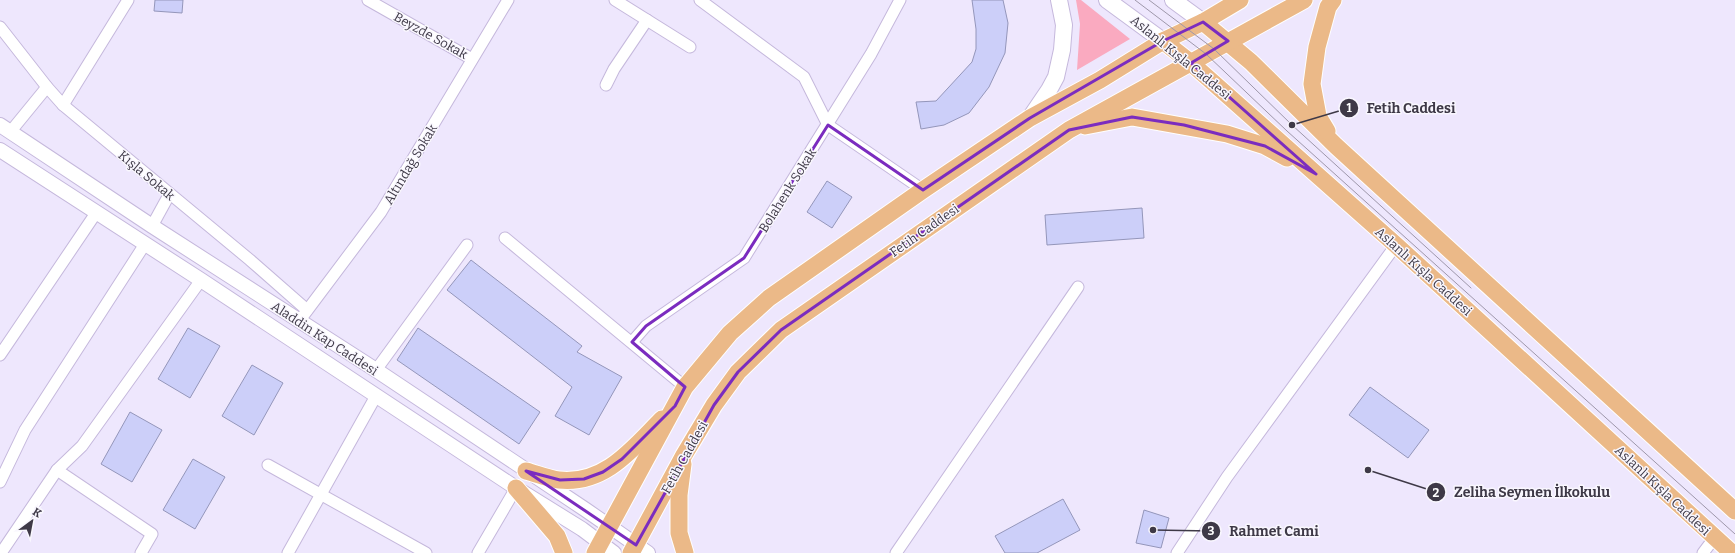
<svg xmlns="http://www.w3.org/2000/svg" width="1735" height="553" viewBox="0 0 1735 553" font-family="Bitter,serif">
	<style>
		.green { fill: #faaac0 }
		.building { fill: #cccff9; stroke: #9496ba }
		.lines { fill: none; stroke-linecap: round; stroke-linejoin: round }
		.minor-casing { stroke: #c5b8dc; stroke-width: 13 }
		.tertiary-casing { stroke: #c5b8dc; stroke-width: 16 }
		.secondary-casing { stroke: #c5b8dc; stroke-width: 18 }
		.primary-casing { stroke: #fff; stroke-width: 19 }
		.minor { stroke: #fff; stroke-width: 11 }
		.tertiary { stroke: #fff; stroke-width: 14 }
		.secondary { stroke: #fff; stroke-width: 16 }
		.primary { stroke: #ebb988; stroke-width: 17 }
		.tram { stroke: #9e97aa; stroke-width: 1 }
		.marked { fill: none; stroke: #7b2cbf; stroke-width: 3; stroke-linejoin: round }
		.labels { text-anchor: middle; stroke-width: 3; stroke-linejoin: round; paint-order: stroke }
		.street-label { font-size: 13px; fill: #3e3947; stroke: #f9f7fe }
		.leader { fill: none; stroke: #3e3947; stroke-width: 1.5 }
		.callout-dot { fill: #3e3947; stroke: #f9f7fe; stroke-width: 1.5 }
		.mark-label { font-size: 12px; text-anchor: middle; font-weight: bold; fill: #fff }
		.callout-label { font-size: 14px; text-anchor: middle; font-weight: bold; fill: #3e3947; stroke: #f9f7fe; stroke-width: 3; stroke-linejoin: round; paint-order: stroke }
	</style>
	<rect width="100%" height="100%" fill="#eee7fd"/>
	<polygon class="green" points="1076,0 1081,0 1130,39 1077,70 1080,24"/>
	<g class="building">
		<polygon points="155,0 183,0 182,13 154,11"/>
		<polygon points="972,0 1003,0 1008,23 1005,53 989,87 969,113 944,125 921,129 916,102 936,101 972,62 976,49 976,29"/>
		<polygon points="827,181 852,197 832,228 807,212"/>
		<polygon points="1142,208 1144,238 1047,245 1045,215"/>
		<polygon points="471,260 582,346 577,352 622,377 589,435 555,416 572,387 447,290"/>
		<polygon points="188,328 220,346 190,398 158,379"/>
		<polygon points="418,328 540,412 519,444 397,360"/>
		<polygon points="252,365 283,383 254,435 222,416"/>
		<polygon points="1370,387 1429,430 1408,458 1349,415"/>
		<polygon points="130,412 162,430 132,482 101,464"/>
		<polygon points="193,459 225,477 195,529 163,510"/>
		<polygon points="1063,499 1080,530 1037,553 1005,553 995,536"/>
		<polygon points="1144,510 1169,518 1161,548 1136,543"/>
	</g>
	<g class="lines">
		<g class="minor-casing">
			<g id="minor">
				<polyline points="368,0 472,59"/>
				<polyline points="615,0 690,47"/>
				<polyline points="700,0 804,77 828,125 923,190"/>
				<polyline points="0,27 47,87 63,105 250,260 307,310"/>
				<polyline points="606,85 614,69 647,20"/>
				<polyline points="63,105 128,0"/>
				<polyline points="11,131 47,87"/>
				<polyline points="152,226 169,195"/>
				<polyline points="505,238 685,387"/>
				<polyline points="303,316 381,212 508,0"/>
				<polyline points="632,342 646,326 744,258 871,54 900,0"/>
				<polyline points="0,355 96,213"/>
				<polyline points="376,370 467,245"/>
				<polyline points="268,465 426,553"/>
				<polyline points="57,470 152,534 141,553"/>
				<polyline points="0,482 25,430 145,244"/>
				<polyline points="1,553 57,470 82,446 201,280"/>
				<polyline points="288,553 376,396"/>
				<polyline points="478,553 516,488"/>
				<polyline points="896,553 1078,287"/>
				<polyline points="1177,553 1227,477 1396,245"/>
				<polyline points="1703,553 1715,537"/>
			</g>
		</g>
		<g class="tertiary-casing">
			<g id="tertiary">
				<polyline points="0,125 152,226 376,370 586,510 648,553"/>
				<polyline points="0,150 201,280 516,488 582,529 614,553"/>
			</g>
		</g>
		<g class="secondary-casing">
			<g id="secondary">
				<polyline points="1107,0 1163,41"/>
				<polyline points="1173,0 1203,22"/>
				<polyline points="1030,118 1049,90 1056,77 1062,50 1064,25 1059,0"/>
			</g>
		</g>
		<g class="primary-casing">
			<g id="primary">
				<polyline points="1203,22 1251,62 1336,146 1735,511"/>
				<polyline points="1163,41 1191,63 1396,245 1732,553"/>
				<polyline points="1085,126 1132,117 1227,134 1265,146 1287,158"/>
				<polyline points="1327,131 1318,116 1312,84 1317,47 1328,7 1333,0"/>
				<polyline points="683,464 679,495 679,533 685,553"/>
				<path d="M526,471C537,474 549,479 559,480C605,485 633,448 662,419"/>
				<polyline points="516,488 557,536 564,553"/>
				<polyline points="595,553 685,387 730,333 769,298 923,190 1030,118 1100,80 1163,41 1203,22 1240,0"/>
				<polyline points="631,553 684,455 714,405 738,372 781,330 1069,130 1304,0"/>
			</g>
		</g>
		<use href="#minor" class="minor"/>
		<use href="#tertiary" class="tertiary"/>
		<use href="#secondary" class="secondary"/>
		<use href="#primary" class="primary"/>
		<g class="tram">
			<polyline points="1135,0 1206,54 1287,131 1735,534"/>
			<polyline points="1149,0 1214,49 1292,125 1471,288"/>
		</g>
	</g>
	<path class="marked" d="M1203,22L1228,41L1191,63L1316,174L1265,146L1184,125L1132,117L1069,130L781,330L738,372L714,405L636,545L526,471L560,480L584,479L603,472L622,459L675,406L685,387L632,342L646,326L744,258L828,125L923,190L1030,118L1163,41Z"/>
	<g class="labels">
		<g class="street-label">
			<text transform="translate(431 35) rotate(29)" y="5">Beyzde Sokak</text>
			<text transform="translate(1181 57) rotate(39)" y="5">Aslanlı Kışla Caddesi</text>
			<text transform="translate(410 164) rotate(-59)" y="5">Altındağ Sokak</text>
			<text transform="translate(147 175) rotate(40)" y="5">Kışla Sokak</text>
			<text transform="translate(787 190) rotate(-58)" y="5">Bolahenk Sokak</text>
			<text transform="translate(924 230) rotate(-35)" y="5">Fetih Caddesi</text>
			<text transform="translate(1424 271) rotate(42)" y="5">Aslanlı Kışla Caddesi</text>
			<text transform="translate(325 338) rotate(33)" y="5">Aladdin Kap Caddesi</text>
			<text transform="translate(684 457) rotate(-61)" y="5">Fetih Caddesi</text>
			<text transform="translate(1663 490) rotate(43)" y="5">Aslanlı Kışla Caddesi</text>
		</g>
	</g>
	<path class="leader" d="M1292 125L1349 108M1368 470L1436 492M1153 530L1211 531"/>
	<g class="callout-dot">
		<circle cx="1292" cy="125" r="4"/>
		<circle cx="1368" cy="470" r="4"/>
		<circle cx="1153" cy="530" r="4"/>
		<circle cx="1349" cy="108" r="10"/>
		<circle cx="1436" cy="492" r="10"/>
		<circle cx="1211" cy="531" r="10"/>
	</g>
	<g class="mark-label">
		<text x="1349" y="112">1</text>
		<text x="1436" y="497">2</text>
		<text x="1211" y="535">3</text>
	</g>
	<g class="callout-label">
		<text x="1411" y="113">Fetih Caddesi</text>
		<text x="1532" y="497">Zeliha Seymen İlkokulu</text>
		<text x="1274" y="536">Rahmet Cami</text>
	</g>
	<g transform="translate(32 521) rotate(32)" stroke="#f9f7fe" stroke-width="3" paint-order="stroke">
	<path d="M0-3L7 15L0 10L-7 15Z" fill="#3e3947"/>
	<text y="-6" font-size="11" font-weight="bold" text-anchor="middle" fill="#3e3947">K</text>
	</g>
</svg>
